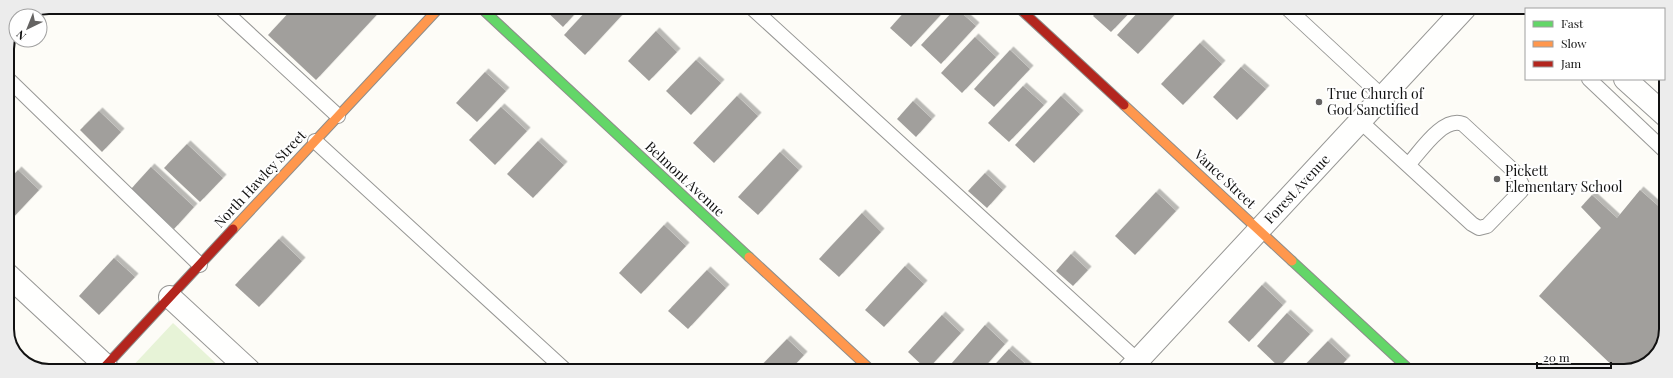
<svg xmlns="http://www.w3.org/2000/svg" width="1673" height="378" viewBox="0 0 1673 378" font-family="'Playfair Display',serif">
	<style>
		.green { fill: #e7f3d7 }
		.building { fill: #a19f9c; filter: url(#shadow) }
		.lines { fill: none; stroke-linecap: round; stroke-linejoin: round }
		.lane-casing { stroke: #979795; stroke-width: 16 }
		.street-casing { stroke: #979795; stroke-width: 24 }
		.fast-casing { stroke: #8e8d8b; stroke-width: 11 }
		.slow-casing { stroke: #8e8d8b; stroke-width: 11 }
		.jam-casing { stroke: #8e8d8b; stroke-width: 11 }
		.lane { stroke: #fffffe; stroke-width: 14 }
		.street { stroke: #fffffe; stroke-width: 22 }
		.fast { stroke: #63d668; stroke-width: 9 }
		.slow { stroke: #ff974d; stroke-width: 9 }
		.jam { stroke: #b3261e; stroke-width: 9 }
		.poi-dot { fill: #646362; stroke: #fff; stroke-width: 1.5 }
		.labels { text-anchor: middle; stroke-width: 4; stroke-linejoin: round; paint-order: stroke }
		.poi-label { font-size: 14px; fill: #111; stroke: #fff; text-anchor: start }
		.street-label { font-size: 14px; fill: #111; stroke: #fff }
		.rim { fill: none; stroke: #111; stroke-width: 2 }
	</style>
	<defs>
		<filter id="shadow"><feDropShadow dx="3.5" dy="-3.5" stdDeviation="0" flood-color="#0004"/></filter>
	</defs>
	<rect width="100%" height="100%" fill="#fdfcf7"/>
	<polygon class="green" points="173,323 223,370 129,370"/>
	<g class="building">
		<polygon points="294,7 384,7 316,80 268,35"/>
		<polygon points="542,7 581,7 563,27"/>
		<polygon points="590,7 616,7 623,14 585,55 564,35"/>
		<polygon points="909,7 948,7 911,47 890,28"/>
		<polygon points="956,8 976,26 941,64 921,45"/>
		<polygon points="1100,8 1134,8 1111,32 1093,16"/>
		<polygon points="1142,8 1175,8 1178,11 1138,54 1117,35"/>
		<polygon points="656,31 677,52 649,81 628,61"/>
		<polygon points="975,37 996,57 962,93 941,73"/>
		<polygon points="1200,43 1222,64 1183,105 1161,84"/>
		<polygon points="1010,50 1030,69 994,107 974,89"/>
		<polygon points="696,60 721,83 691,115 666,91"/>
		<polygon points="1241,67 1266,89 1237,120 1213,97"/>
		<polygon points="485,72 506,91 477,122 456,103"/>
		<polygon points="1023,86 1044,105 1009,142 988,123"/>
		<polygon points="737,96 758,116 714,163 693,143"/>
		<polygon points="1061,96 1080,114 1034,163 1015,145"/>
		<polygon points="913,101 932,119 916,137 897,119"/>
		<polygon points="501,107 527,131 495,165 469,140"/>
		<polygon points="99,111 121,132 102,152 80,130"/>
		<polygon points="538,141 564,165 533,198 507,174"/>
		<polygon points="187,144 223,178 200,202 164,168"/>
		<polygon points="780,152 799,170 758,215 738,197"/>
		<polygon points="151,167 194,207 174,229 131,189"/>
		<polygon points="18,170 39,190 7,224 7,182"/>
		<polygon points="985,173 1003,190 987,208 968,191"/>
		<polygon points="1640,190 1665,212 1665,337 1652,361 1624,371 1618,371 1539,296 1601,228 1581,207 1592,195 1617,218"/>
		<polygon points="1156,192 1176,211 1135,255 1115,236"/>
		<polygon points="862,213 881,232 839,277 819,259"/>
		<polygon points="664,225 686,246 641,294 619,273"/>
		<polygon points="279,239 302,261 259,307 235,285"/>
		<polygon points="1071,254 1088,270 1073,286 1056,271"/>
		<polygon points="114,258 135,277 99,315 79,296"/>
		<polygon points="905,266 924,284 884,327 865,310"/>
		<polygon points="707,270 726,288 688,329 668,311"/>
		<polygon points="1262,285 1283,305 1249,342 1228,322"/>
		<polygon points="1287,313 1310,334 1279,367 1257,346"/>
		<polygon points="942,315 961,333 927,370 908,352"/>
		<polygon points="985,325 1005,344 981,371 945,371"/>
		<polygon points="787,339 804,355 789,371 756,371"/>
		<polygon points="1328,341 1347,359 1336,371 1299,371"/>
		<polygon points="1009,349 1030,368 1027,371 989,371"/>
	</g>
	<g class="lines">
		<g class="lane-casing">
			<g id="lane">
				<polyline points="220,7 338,116"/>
				<polyline points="751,7 1149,371"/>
				<polyline points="1287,8 1383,97"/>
				<polyline points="7,78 200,265"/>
				<polyline points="1589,79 1665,151"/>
				<path d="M1360,121L1472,224L1479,228L1487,226L1521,191L1522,185L1516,173L1463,124C1443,116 1420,152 1408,165"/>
				<polyline points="315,141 565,370"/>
			</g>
		</g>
		<g class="street-casing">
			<g id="street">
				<polyline points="1548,8 1549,9"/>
				<polyline points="1625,79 1666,116"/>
				<polyline points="7,274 106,366"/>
				<polyline points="170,297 249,370"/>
				<polyline points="1128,371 1465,8"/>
			</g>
		</g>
		<g class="fast-casing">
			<g id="fast">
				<polyline points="480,7 749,257"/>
				<polyline points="1292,261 1411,371"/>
			</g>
		</g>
		<g class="slow-casing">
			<g id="slow">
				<polyline points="1124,105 1292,261"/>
				<polyline points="233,229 440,7"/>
				<polyline points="749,257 872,371"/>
			</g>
		</g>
		<g class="jam-casing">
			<g id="jam">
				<polyline points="1019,8 1124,105"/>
				<polyline points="102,370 233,229"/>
			</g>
		</g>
		<use href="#lane" class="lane"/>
		<use href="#street" class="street"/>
		<use href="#fast" class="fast"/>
		<use href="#slow" class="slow"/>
		<use href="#jam" class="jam"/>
	</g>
	<g class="poi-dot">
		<circle cx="1319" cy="102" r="4"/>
		<circle cx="1497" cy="179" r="4"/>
	</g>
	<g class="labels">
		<g class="poi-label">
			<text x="1327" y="99">True Church of<tspan x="1327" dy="16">God Sanctified</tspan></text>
			<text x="1505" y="176">Pickett<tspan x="1505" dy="16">Elementary School</tspan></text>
		</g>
		<g class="street-label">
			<text transform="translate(260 179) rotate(-47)" y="5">North Hawley Street</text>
			<text transform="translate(685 179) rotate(43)" y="5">Belmont Avenue</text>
			<text transform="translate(1225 179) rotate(43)" y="5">Vance Street</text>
			<text transform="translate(1297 189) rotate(-47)" y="5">Forest Avenue</text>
		</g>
	</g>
	<path d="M0 0H1673V378H0ZM49 14H1624A35 35 0 0 1 1659 49V329A35 35 0 0 1 1624 364H49A35 35 0 0 1 14 329V49A35 35 0 0 1 49 14Z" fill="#ececec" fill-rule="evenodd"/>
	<path class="rim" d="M49 14H1624A35 35 0 0 1 1659 49V329A35 35 0 0 1 1624 364H49A35 35 0 0 1 14 329V49A35 35 0 0 1 49 14Z"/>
	<rect x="1525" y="8" width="140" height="72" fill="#ffffff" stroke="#a0a0a0"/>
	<rect x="1533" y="21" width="20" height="6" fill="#63d668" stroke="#a0a0a0"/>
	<text x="1561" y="28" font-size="12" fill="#111111">Fast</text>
	<rect x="1533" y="41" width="20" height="6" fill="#ff974d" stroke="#a0a0a0"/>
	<text x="1561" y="48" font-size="12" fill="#111111">Slow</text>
	<rect x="1533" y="61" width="20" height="6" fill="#b3261e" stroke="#a0a0a0"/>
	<text x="1561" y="68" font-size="12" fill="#111111">Jam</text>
	<g transform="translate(28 28) rotate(223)"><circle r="19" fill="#ffffff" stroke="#a0a0a0"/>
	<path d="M0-3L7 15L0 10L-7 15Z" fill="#646362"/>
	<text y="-6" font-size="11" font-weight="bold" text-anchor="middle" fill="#111111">N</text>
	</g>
	<path d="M1537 362v6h74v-6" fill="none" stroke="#111111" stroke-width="2"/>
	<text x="1543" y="362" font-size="12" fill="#111111" stroke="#ffffff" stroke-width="3" paint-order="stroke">20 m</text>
</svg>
